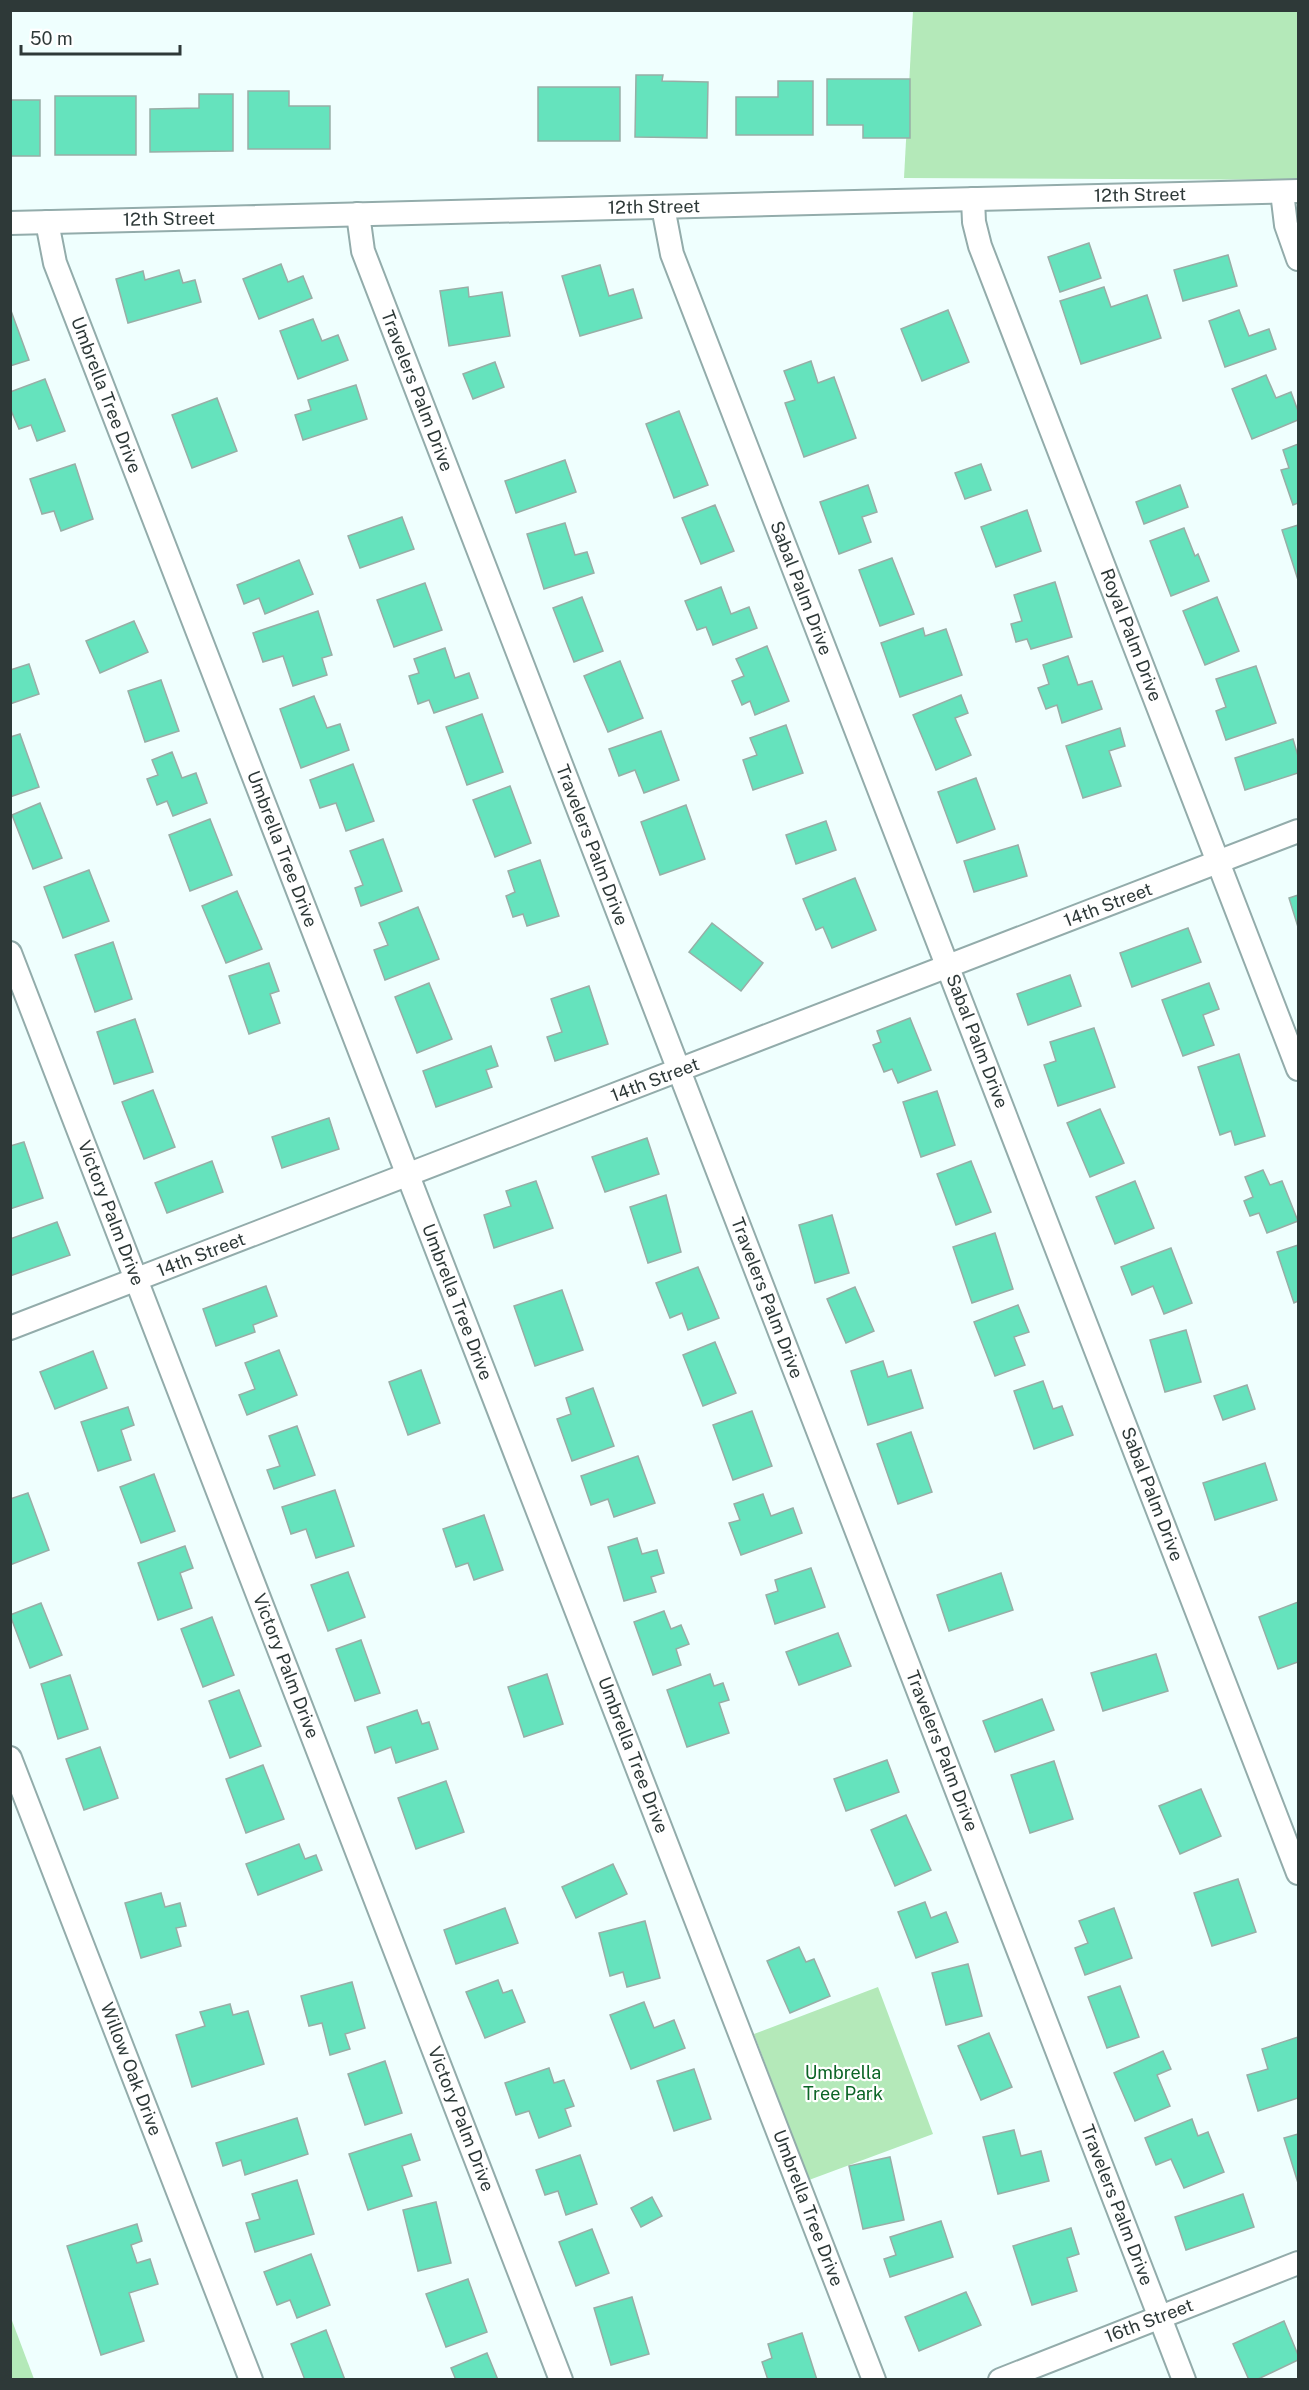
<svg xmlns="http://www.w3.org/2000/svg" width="1309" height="2390" viewBox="0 0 1309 2390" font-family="'Public Sans',sans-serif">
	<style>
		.green { fill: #b4e9b9 }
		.building { fill: #65e3bd; stroke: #98aea6; stroke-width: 1.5 }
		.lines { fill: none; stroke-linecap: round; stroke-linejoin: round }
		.minor-casing { stroke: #93acab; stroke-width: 26 }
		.minor { stroke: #fff; stroke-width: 22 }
		.labels { text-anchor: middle; stroke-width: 4.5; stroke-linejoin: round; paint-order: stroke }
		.street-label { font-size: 18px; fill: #2e3938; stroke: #fff }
		.park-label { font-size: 18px; fill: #0c6526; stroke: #fff }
	</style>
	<rect width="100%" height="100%" fill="#effffe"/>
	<g class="green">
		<polygon points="913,11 1298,11 1298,180 904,178"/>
		<polygon points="878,1987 933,2134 809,2180 754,2034"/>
		<polygon points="11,2318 34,2379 11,2379"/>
	</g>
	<g class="building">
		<polygon points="636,75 663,75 662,81 708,82 707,138 635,137"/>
		<polygon points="827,79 910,79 910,138 863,138 863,125 827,125"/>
		<polygon points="778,81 813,81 813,135 736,135 736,97 778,97"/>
		<rect x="538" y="87" width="82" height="54"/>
		<polygon points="248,91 289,91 289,106 330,106 330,149 248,149"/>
		<polygon points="199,94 233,94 233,151 150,152 150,109 199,108"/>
		<rect x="55" y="96" width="81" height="59"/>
		<rect x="10" y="100" width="30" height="56"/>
		<polygon points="1089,243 1101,278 1060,292 1048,257"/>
		<polygon points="1228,255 1237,286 1183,301 1174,270"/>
		<polygon points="281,264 288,282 303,276 312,298 259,319 243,279"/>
		<polygon points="600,265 609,296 633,289 642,318 580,336 562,276"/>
		<polygon points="179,270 183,283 195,280 201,302 128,323 116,279 143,271 145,280"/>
		<polygon points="468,287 469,297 502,292 510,336 449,346 440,291"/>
		<polygon points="1104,287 1111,307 1147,295 1161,338 1081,364 1060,301"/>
		<polygon points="10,308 29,360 10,366"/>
		<polygon points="948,310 969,362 922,381 901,329"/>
		<polygon points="1239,310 1249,336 1269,329 1276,349 1225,367 1209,321"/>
		<polygon points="313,319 322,341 338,335 348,360 298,379 280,331"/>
		<polygon points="811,361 818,383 834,377 856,438 804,457 785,403 795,400 784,371"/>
		<polygon points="495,362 504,387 473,399 463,374"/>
		<polygon points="1266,375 1276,398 1291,392 1298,411 1298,420 1252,439 1232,389"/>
		<polygon points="45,379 65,431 37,441 31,425 19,429 10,408 10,392"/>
		<polygon points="356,385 367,419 303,440 295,415 311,410 308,400"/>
		<polygon points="217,398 237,451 192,468 172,415"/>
		<polygon points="679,411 708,485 674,498 646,424"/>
		<polygon points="1298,444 1298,503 1293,505 1281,470 1289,468 1283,450"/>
		<polygon points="565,460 576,492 516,513 505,481"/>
		<polygon points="75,464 93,519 61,531 54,511 42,514 30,479"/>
		<polygon points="981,464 991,490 965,499 955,473"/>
		<polygon points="868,485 877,512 862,517 871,542 839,554 820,502"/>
		<polygon points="1180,485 1188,507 1144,524 1136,502"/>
		<polygon points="715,505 734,551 701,564 682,518"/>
		<polygon points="1027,510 1041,551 996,567 981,527"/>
		<polygon points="402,517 414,549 360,568 348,536"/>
		<polygon points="565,523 575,555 587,552 594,573 544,589 527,534"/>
		<polygon points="1298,525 1298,580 1282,530"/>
		<polygon points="1184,528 1195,556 1198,554 1209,581 1171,596 1150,541"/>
		<polygon points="892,558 914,614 880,626 859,570"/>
		<polygon points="299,560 313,594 265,614 259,598 244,604 237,585"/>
		<polygon points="1055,582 1072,637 1031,649 1027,639 1016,642 1011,624 1022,621 1014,595"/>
		<polygon points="425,583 442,630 394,647 377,600"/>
		<polygon points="721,587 731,614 749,607 757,628 713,645 706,627 697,630 685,601"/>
		<polygon points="582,597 603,651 574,662 553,608"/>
		<polygon points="1217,597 1239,651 1205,665 1183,611"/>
		<polygon points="318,611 332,655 322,658 327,675 293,686 283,656 263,662 253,633"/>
		<polygon points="134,621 148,652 100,673 86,641"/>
		<polygon points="923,628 925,636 946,629 962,675 900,697 881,643"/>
		<polygon points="767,646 789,701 755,715 750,701 742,705 732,681 744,676 736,659"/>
		<polygon points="445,648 455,678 469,673 478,698 434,713 429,700 418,704 409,676 419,673 414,659"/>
		<polygon points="1068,656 1078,685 1092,681 1102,709 1062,723 1057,705 1046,709 1038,688 1049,684 1043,665"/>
		<polygon points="620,661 643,718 608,732 584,676"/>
		<polygon points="29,664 39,694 10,704 10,670"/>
		<polygon points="1256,666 1276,723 1226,740 1216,711 1226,707 1216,679"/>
		<polygon points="161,680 179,731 145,742 128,691"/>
		<polygon points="961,695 968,713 955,718 971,755 936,770 913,715"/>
		<polygon points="314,696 327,728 340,724 349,750 301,768 280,709"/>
		<polygon points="482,714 503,772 467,785 446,727"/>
		<polygon points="786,725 803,773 753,790 743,760 757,755 750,738"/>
		<polygon points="1120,728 1125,746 1109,751 1121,786 1083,798 1066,746"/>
		<polygon points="661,731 679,780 644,793 635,770 619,776 609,749"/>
		<polygon points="20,734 39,787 10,797 10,737"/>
		<polygon points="1293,739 1298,756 1298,773 1245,790 1235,758"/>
		<polygon points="172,752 182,778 196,773 207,803 173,816 167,801 157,805 147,779 158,775 152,760"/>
		<polygon points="353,764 374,821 346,831 336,803 320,808 310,780"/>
		<polygon points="976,778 995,829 957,843 938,792"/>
		<polygon points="510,786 531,843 495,857 473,800"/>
		<polygon points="40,803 62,858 33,869 12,815"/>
		<polygon points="686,805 705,859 660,875 641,822"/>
		<polygon points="210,819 232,875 190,891 169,835"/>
		<polygon points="826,821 836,850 796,864 786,835"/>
		<polygon points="383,839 402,891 361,906 355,888 363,885 350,851"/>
		<polygon points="1018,845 1027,876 974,892 964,861"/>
		<polygon points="540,860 559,916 527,926 523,914 513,917 506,896 515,892 508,871"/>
		<polygon points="89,870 109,921 63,938 44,887"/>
		<polygon points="855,878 876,930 832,948 823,927 816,930 803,899"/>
		<polygon points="237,891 262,949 226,963 202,906"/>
		<polygon points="1298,895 1298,927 1289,898"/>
		<polygon points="418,907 439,959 385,980 374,950 388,945 379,923"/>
		<polygon points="712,923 763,963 741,991 689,952"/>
		<polygon points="1188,928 1201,962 1132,987 1120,953"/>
		<polygon points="113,942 132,999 95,1012 75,955"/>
		<polygon points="269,963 279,991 270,994 280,1023 249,1034 229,976"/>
		<polygon points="1070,975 1081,1006 1028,1025 1017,994"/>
		<polygon points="429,983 452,1039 417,1053 395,997"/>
		<polygon points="1209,983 1219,1009 1203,1015 1214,1045 1183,1056 1162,1000"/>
		<polygon points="589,986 608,1044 555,1061 547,1037 562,1032 551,999"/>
		<polygon points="910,1018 931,1070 898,1083 892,1069 884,1072 873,1045 881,1042 877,1031"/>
		<polygon points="135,1019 153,1072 114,1084 97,1032"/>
		<polygon points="1094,1028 1115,1087 1058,1106 1044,1065 1056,1061 1050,1042"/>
		<polygon points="491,1046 498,1066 486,1070 492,1087 436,1107 423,1071"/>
		<polygon points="1239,1054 1265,1136 1235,1145 1231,1131 1220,1135 1198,1067"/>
		<polygon points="153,1090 175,1147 144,1159 122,1102"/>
		<polygon points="937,1091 955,1145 921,1157 903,1102"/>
		<polygon points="1100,1109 1124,1163 1090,1177 1067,1123"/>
		<polygon points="329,1118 339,1149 282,1168 272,1137"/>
		<polygon points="647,1138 659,1174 605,1192 592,1157"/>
		<polygon points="24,1142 43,1198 10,1209 10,1146"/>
		<polygon points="212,1161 223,1192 167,1213 155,1183"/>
		<polygon points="971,1161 991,1212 956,1225 937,1174"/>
		<polygon points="1263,1170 1270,1185 1282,1181 1298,1221 1267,1233 1259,1213 1250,1216 1244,1201 1253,1197 1245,1177"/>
		<polygon points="536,1181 553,1228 494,1248 484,1215 511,1206 506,1191"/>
		<polygon points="1135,1181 1154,1228 1115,1244 1096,1197"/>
		<polygon points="666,1195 681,1252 648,1263 630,1207"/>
		<polygon points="832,1215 849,1273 815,1283 799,1225"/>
		<polygon points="57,1222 70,1255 10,1276 10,1239"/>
		<polygon points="995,1233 1013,1289 972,1303 953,1247"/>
		<polygon points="1298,1245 1298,1301 1294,1303 1277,1252"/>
		<polygon points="1171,1248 1192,1303 1164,1314 1153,1286 1132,1295 1121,1267"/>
		<polygon points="698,1267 719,1318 688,1330 682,1313 670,1318 656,1283"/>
		<polygon points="266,1286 277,1316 253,1325 255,1332 216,1346 203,1309"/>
		<polygon points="855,1287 874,1331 846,1343 827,1299"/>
		<polygon points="562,1290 583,1350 535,1366 514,1306"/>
		<polygon points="1018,1305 1029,1332 1014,1337 1025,1365 995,1376 974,1322"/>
		<polygon points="1186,1330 1201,1382 1165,1392 1150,1340"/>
		<polygon points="715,1342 736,1393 703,1406 683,1355"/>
		<polygon points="279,1350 297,1395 247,1415 239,1395 255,1389 245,1363"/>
		<polygon points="93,1351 107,1388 55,1409 40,1372"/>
		<polygon points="883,1361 888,1377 911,1370 923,1408 868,1425 851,1371"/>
		<polygon points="421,1370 440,1423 408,1435 389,1382"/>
		<polygon points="1043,1381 1053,1409 1062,1406 1073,1435 1034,1449 1014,1391"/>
		<polygon points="1247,1385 1255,1409 1223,1420 1214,1396"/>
		<polygon points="593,1388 614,1446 572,1461 557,1419 571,1414 566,1398"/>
		<polygon points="128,1407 134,1425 121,1430 131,1460 98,1471 81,1422"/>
		<polygon points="752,1411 772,1466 733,1480 713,1425"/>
		<polygon points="297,1426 315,1475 274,1489 267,1470 280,1466 269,1436"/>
		<polygon points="911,1432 932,1492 898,1504 877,1444"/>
		<polygon points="638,1456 655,1503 614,1517 608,1499 591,1505 581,1476"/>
		<polygon points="1265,1463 1277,1500 1215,1520 1203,1483"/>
		<polygon points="154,1474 175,1531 141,1543 120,1487"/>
		<polygon points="335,1490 354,1546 316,1558 306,1529 291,1534 282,1507"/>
		<polygon points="28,1493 49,1550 10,1565 10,1499"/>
		<polygon points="763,1494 771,1516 793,1508 802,1533 741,1555 729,1523 740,1520 734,1504"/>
		<polygon points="484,1515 503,1570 474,1580 468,1563 456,1567 443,1529"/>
		<polygon points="637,1538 642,1554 657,1550 664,1573 651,1577 656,1592 624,1601 608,1547"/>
		<polygon points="185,1546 193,1568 180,1573 192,1608 158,1620 138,1563"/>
		<polygon points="811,1568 825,1607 775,1624 766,1595 778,1591 775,1580"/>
		<polygon points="348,1572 365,1617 328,1631 311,1585"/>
		<polygon points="1001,1573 1013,1610 949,1631 937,1595"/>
		<polygon points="1298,1602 1298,1662 1278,1669 1259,1617"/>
		<polygon points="41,1603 62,1655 30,1668 10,1615"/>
		<polygon points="664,1611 671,1629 681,1625 689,1644 676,1649 681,1665 653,1675 634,1622"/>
		<polygon points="212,1617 234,1675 203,1687 181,1629"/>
		<polygon points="838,1633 851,1666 799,1685 786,1652"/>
		<polygon points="361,1640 380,1693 355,1701 336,1649"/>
		<polygon points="1156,1654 1168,1691 1103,1711 1091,1673"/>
		<polygon points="547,1674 563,1724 524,1737 508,1687"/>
		<polygon points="710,1674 714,1686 723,1683 729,1700 719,1703 729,1733 687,1747 667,1690"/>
		<polygon points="70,1675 88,1729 58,1739 41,1684"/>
		<polygon points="239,1690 261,1746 230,1758 209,1701"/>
		<polygon points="1042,1699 1054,1730 995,1752 983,1721"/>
		<polygon points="417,1710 422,1724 429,1722 438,1749 396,1763 391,1747 375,1753 367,1727"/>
		<polygon points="100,1747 118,1798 84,1810 66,1759"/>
		<polygon points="887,1760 899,1792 846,1811 834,1779"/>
		<polygon points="1054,1761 1073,1819 1030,1833 1011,1775"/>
		<polygon points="263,1765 284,1819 246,1833 226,1779"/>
		<polygon points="446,1781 464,1832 416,1849 398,1798"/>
		<polygon points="1201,1789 1221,1836 1180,1854 1159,1806"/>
		<polygon points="906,1815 931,1870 895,1886 871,1830"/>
		<polygon points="299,1844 305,1859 316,1855 322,1870 258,1895 246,1864"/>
		<polygon points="613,1864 627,1894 576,1918 562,1887"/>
		<polygon points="1238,1879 1256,1932 1212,1946 1194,1893"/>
		<polygon points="161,1893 165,1907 180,1903 186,1926 176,1928 181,1946 141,1958 125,1903"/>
		<polygon points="925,1902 931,1918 946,1912 958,1942 916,1958 898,1912"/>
		<polygon points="505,1908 518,1943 456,1964 444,1930"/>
		<polygon points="1114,1908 1132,1958 1085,1975 1075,1948 1088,1943 1079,1921"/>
		<polygon points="645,1921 660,1978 627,1987 623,1972 610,1976 599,1933"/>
		<polygon points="799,1947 806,1962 814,1959 830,1996 790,2013 767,1961"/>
		<polygon points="968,1964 982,2016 946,2025 932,1973"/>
		<polygon points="498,1980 503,1993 512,1990 525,2022 485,2038 466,1992"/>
		<polygon points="352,1982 365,2028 345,2034 350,2049 330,2055 322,2023 309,2026 301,1996"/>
		<polygon points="1120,1986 1139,2037 1107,2048 1088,1997"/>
		<polygon points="644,2002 654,2028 674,2020 685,2048 631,2069 610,2015"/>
		<polygon points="230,2004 233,2015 248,2011 264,2064 192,2087 176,2035 205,2026 200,2012"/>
		<polygon points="989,2033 1012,2087 981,2100 958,2046"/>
		<polygon points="1298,2037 1298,2098 1258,2111 1247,2075 1268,2069 1262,2049"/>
		<polygon points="1163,2051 1171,2069 1157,2075 1170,2106 1135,2121 1114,2073"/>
		<polygon points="385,2061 402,2113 365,2125 348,2074"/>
		<polygon points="549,2068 554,2083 564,2080 574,2106 565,2109 571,2126 539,2138 529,2111 516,2115 505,2083"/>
		<polygon points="694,2069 711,2119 674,2131 657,2081"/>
		<polygon points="297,2118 308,2154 245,2175 241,2160 223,2166 216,2143"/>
		<polygon points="1192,2119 1198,2136 1208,2132 1224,2172 1184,2188 1171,2159 1156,2165 1145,2138"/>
		<polygon points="1014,2130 1021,2156 1041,2151 1049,2181 998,2194 983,2137"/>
		<polygon points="411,2134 420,2160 402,2166 412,2196 368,2210 349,2154"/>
		<polygon points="1298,2134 1298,2183 1284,2138"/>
		<polygon points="580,2155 597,2204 566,2215 558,2191 545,2195 536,2170"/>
		<polygon points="890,2157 904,2220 863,2229 849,2166"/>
		<polygon points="297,2180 314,2234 255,2252 246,2223 260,2219 252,2194"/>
		<polygon points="1243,2194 1254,2227 1186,2250 1175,2217"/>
		<polygon points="652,2197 662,2216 641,2227 631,2208"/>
		<polygon points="436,2202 451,2263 418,2271 403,2210"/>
		<polygon points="941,2221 953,2257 890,2277 884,2259 896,2255 890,2237"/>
		<polygon points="137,2224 142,2241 131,2245 137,2263 150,2259 158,2284 129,2293 144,2341 101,2355 67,2246"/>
		<polygon points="1071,2228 1079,2254 1067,2258 1077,2291 1032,2305 1013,2246"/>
		<polygon points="592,2229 609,2273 576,2286 559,2242"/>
		<polygon points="311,2254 330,2305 297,2318 290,2300 277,2305 264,2272"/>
		<polygon points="468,2279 487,2332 446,2347 426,2294"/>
		<polygon points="966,2292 981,2325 919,2351 905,2317"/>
		<polygon points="632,2297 649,2354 611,2365 594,2308"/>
		<polygon points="1284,2321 1298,2355 1298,2360 1256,2380 1249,2380 1233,2344"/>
		<polygon points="326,2330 345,2380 305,2380 291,2344"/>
		<polygon points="802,2333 817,2380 768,2380 762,2362 772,2358 768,2344"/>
		<polygon points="487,2353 498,2380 456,2380 451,2368"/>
	</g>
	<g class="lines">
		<g class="minor-casing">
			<g id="minor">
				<polyline points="1282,192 1286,225 1298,259"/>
				<polyline points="973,199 974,222 980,246 1298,1069"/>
				<polyline points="663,207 672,254 1298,1873"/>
				<polyline points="358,214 363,251 1184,2380"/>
				<polyline points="47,222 55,263 874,2380"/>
				<polyline points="10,223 1298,191"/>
				<polyline points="10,953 561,2380"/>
				<polyline points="10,1328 1298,831"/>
				<polyline points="10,1758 251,2380"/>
				<polyline points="1000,2380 1298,2263"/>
			</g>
		</g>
		<use href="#minor" class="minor"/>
	</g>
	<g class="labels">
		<g class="street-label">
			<text transform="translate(1140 195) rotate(-1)" y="6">12th Street</text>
			<text transform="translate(654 207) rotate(-1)" y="6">12th Street</text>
			<text transform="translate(169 219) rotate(-1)" y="6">12th Street</text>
			<text transform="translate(417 391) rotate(69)" y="6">Travelers Palm Drive</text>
			<text transform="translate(106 395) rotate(69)" y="6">Umbrella Tree Drive</text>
			<text transform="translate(801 588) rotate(69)" y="6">Sabal Palm Drive</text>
			<text transform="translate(1131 635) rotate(69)" y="6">Royal Palm Drive</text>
			<text transform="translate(592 845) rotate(69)" y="6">Travelers Palm Drive</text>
			<text transform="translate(282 849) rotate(69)" y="6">Umbrella Tree Drive</text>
			<text transform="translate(1108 905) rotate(-21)" y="6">14th Street</text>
			<text transform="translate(977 1041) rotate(69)" y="6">Sabal Palm Drive</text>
			<text transform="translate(655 1080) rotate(-21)" y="6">14th Street</text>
			<text transform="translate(111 1213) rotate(69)" y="6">Victory Palm Drive</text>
			<text transform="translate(201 1255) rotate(-21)" y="6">14th Street</text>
			<text transform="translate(767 1298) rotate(69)" y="6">Travelers Palm Drive</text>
			<text transform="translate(457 1302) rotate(69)" y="6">Umbrella Tree Drive</text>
			<text transform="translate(1152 1494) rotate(69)" y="6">Sabal Palm Drive</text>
			<text transform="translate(286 1666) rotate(69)" y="6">Victory Palm Drive</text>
			<text transform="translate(942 1751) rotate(69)" y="6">Travelers Palm Drive</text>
			<text transform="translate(633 1755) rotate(69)" y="6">Umbrella Tree Drive</text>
			<text transform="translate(131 2069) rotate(69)" y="6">Willow Oak Drive</text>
			<text transform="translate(461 2119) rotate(69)" y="6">Victory Palm Drive</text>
			<text transform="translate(1117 2205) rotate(69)" y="6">Travelers Palm Drive</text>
			<text transform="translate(808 2208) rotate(69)" y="6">Umbrella Tree Drive</text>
			<text transform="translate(1149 2321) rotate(-21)" y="6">16th Street</text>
		</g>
		<g class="park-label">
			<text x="843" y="2079">Umbrella<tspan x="843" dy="21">Tree Park</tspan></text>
		</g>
	</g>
	<rect width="1309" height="2390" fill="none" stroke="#2e3938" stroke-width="24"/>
	<path d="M21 45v9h159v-9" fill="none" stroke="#2e3938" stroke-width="3"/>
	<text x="30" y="45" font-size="18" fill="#2e3938" stroke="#ffffff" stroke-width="4.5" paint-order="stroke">50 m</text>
</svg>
